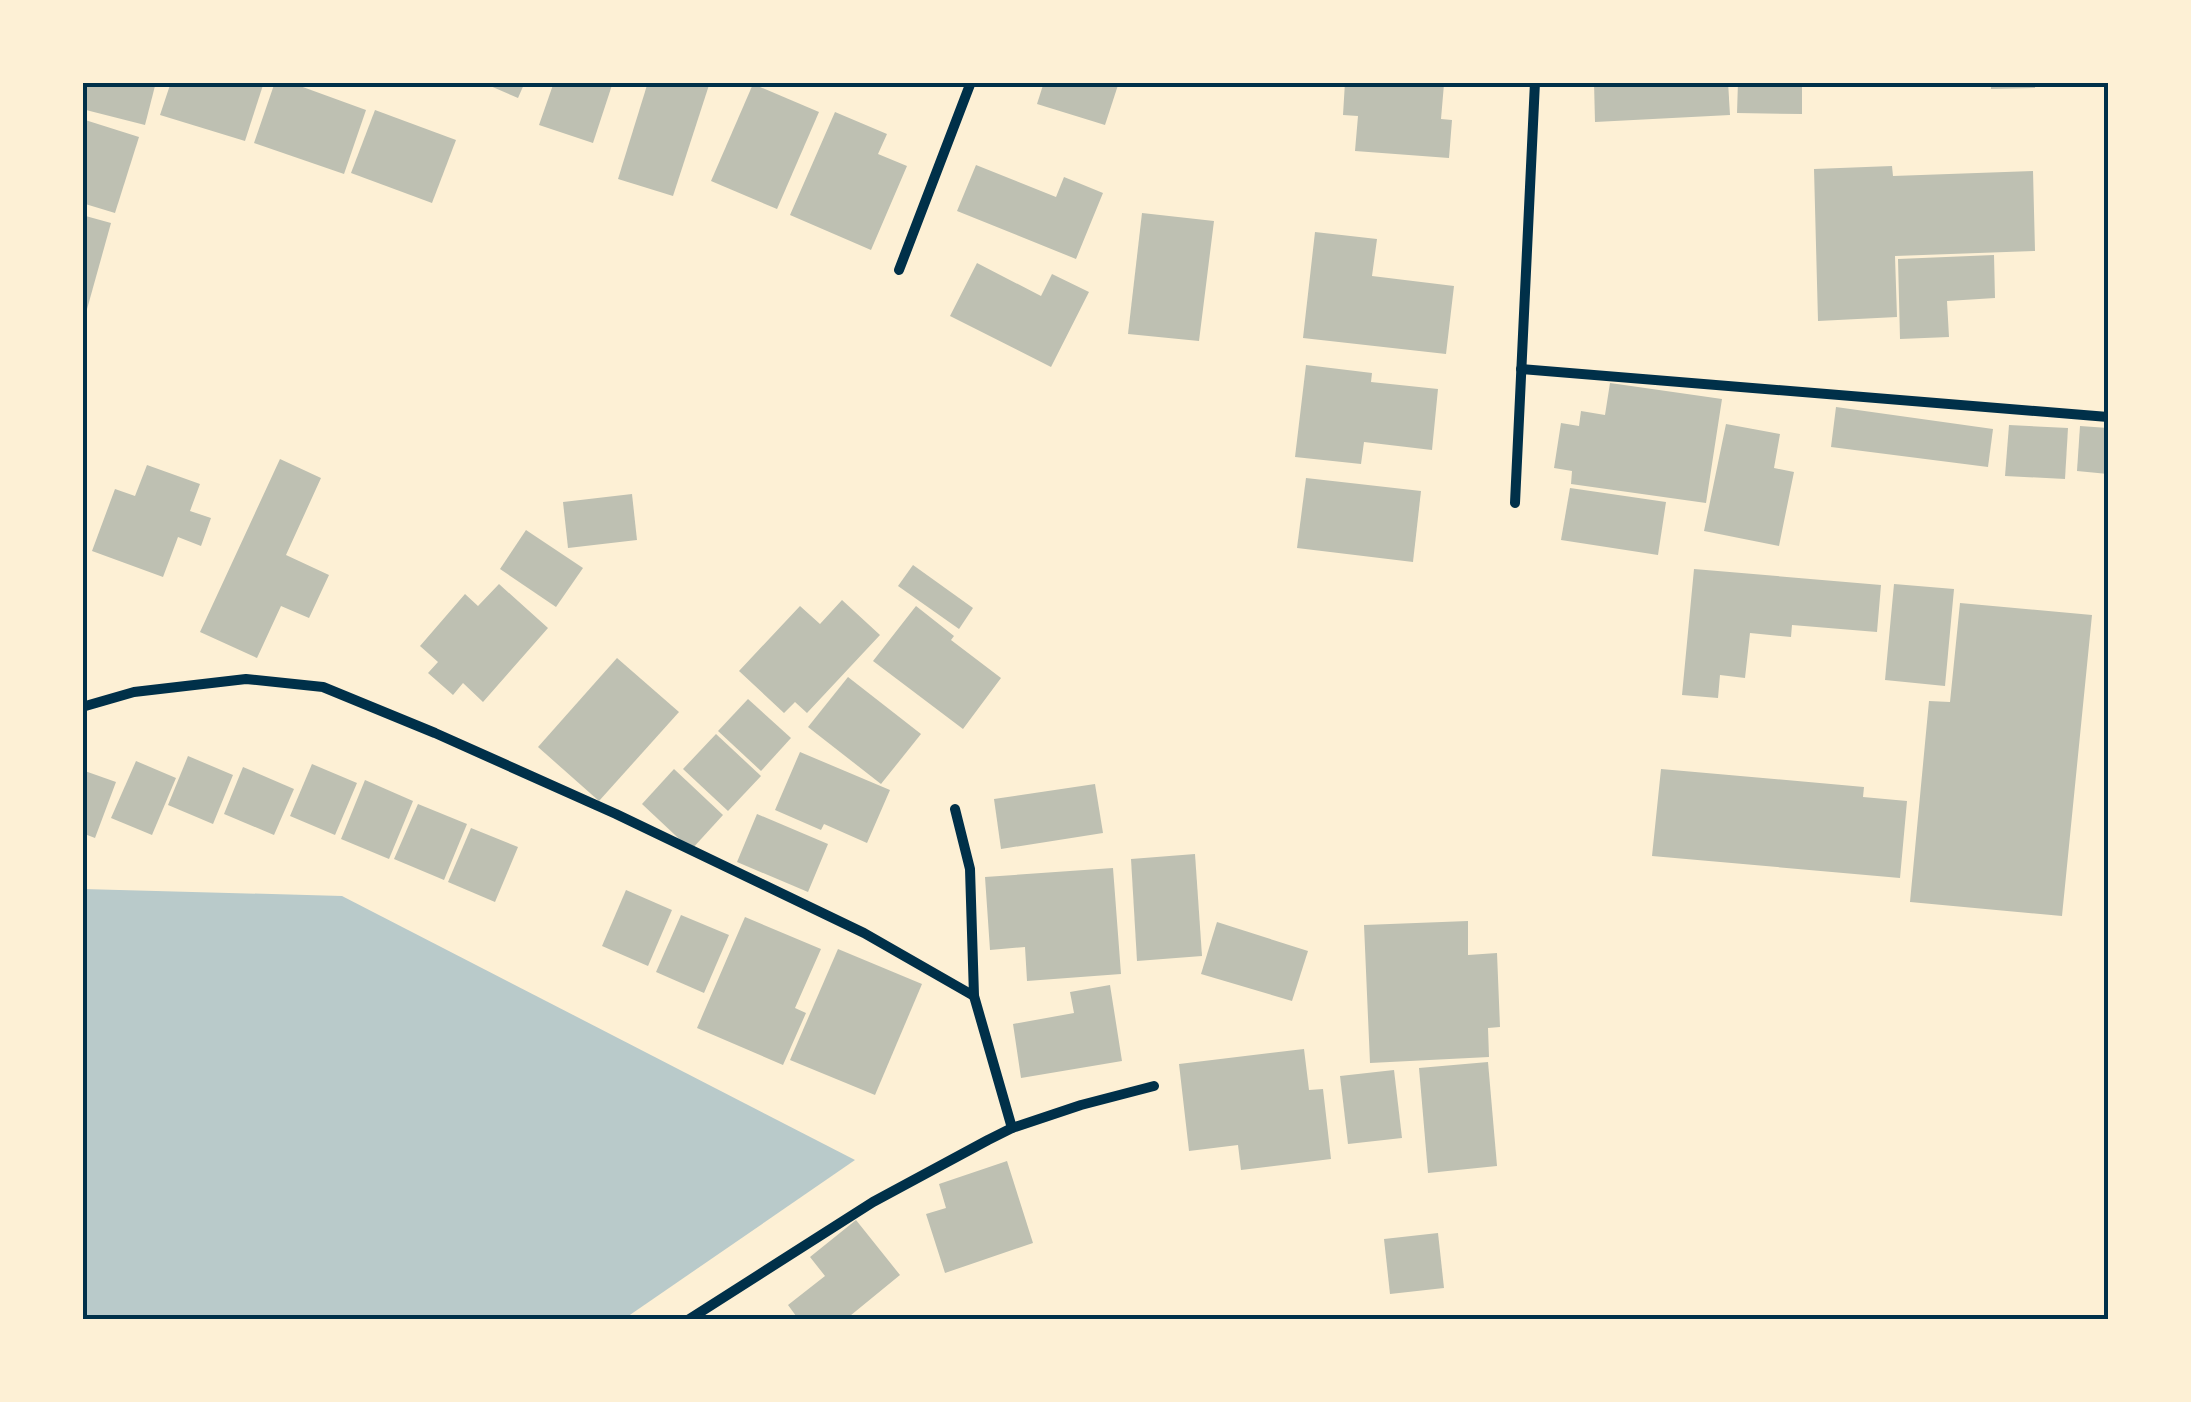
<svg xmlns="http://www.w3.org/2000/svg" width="2191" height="1402" viewBox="0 0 2191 1402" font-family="Barlow,sans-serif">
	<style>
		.green { fill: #b9caca }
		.building { fill: #bec0b2 }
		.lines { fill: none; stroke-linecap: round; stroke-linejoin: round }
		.minor { stroke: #003049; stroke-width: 10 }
		.neatline { fill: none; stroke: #003049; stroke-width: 4 }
	</style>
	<rect width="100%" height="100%" fill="#fdf0d5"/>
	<polygon class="green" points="83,889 342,896 855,1160 624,1319 83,1319"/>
	<g class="building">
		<polygon points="82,82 156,82 145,125 82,109"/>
		<polygon points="171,82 264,82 245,141 160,115"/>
		<polygon points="275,82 289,82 366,110 344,174 254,143"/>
		<polygon points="481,82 525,82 518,98"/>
		<polygon points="554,82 613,82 593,143 539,125"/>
		<polygon points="648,82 710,82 673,196 618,179"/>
		<polygon points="1044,82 1119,82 1105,125 1037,104"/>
		<polygon points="1345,82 1444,84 1441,119 1452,120 1449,158 1355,151 1358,116 1343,115"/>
		<polygon points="1594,82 1728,82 1730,115 1595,122"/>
		<polygon points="1738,82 1802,82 1802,114 1737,113"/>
		<polygon points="1991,82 2035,82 2035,88 1991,89"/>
		<polygon points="753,84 819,112 777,209 711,181"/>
		<polygon points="375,110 456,140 432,203 351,173"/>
		<polygon points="835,112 887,134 878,154 907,166 871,250 790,215"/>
		<polygon points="82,119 139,137 115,213 82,203"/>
		<polygon points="976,165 1056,197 1064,177 1103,193 1076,259 957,211"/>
		<polygon points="1892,166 1893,176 2033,171 2035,251 1895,256 1897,317 1818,321 1814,169"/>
		<polygon points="1142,213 1214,221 1199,341 1128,334"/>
		<polygon points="82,215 111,223 84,320 82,319"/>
		<polygon points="1315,232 1377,239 1372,276 1454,286 1446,354 1303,338"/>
		<polygon points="1994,255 1995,298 1947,301 1949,337 1900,339 1898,259"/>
		<polygon points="977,263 1041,296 1052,274 1089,292 1051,367 950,316"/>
		<polygon points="1306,365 1372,373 1371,382 1438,389 1432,450 1364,442 1361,464 1295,457"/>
		<polygon points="1610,383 1722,399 1706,503 1571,484 1572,471 1554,468 1561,423 1579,426 1581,411 1605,415"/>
		<polygon points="1836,407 1993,429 1988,467 1831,447"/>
		<polygon points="1726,424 1780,434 1774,468 1794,472 1779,546 1704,531"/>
		<polygon points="2009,425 2068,428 2065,479 2005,476"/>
		<polygon points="2080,426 2108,428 2108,474 2077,471"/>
		<polygon points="280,459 321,478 286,555 329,575 309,618 281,606 257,658 200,632"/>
		<polygon points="147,465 200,484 190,511 211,518 201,546 178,537 163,577 92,551 115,489 135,496"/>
		<polygon points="1306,478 1421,491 1413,562 1297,548"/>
		<polygon points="1570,488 1666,502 1658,555 1561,540"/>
		<polygon points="632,494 637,540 568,548 563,502"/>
		<polygon points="526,530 583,568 556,607 500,569"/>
		<polygon points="913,565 973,608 959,629 898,586"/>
		<polygon points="1694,569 1881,585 1877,632 1792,625 1791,637 1750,633 1745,678 1720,675 1718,698 1682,695"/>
		<polygon points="499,584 548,628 483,702 463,683 453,695 428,673 438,662 420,646 465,594 478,606"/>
		<polygon points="1894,584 1954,589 1945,686 1885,680"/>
		<polygon points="842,600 880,635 807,713 795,702 784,713 739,671 800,606 820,624"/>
		<polygon points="1960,603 2092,615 2062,916 1910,902 1929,701 1950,702"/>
		<polygon points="916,606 954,636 951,640 1001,678 963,729 873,661"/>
		<polygon points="617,658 679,712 599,801 538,747"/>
		<polygon points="848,677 921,734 881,784 808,727"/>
		<polygon points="748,699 791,738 761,771 718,731"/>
		<polygon points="716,734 761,776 728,811 683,769"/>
		<polygon points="800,752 890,790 867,843 824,824 821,830 775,810"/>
		<polygon points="188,756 233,775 213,824 168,805"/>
		<polygon points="136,761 176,778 152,835 111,818"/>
		<polygon points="312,764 357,783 335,835 290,816"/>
		<polygon points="243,767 294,789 274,835 224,814"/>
		<polygon points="674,769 723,815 691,850 642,804"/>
		<polygon points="1661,769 1864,787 1863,797 1907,801 1900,878 1652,856"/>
		<polygon points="82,770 116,782 95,838 82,833"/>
		<polygon points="365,780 413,801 389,859 341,839"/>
		<polygon points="1095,784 1103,833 1001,849 994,799"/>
		<polygon points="418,804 467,824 444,880 394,859"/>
		<polygon points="757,814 828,844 808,892 737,862"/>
		<polygon points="471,828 518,847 495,902 448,882"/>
		<polygon points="1195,854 1202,956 1137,961 1131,859"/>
		<polygon points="1113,868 1121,974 1027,981 1025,947 990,950 985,877"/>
		<polygon points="626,890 672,910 648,966 602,946"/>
		<polygon points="681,915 729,935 704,993 656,972"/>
		<polygon points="745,917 821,949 795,1008 806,1013 783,1065 697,1028"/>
		<polygon points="1468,921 1468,955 1497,953 1500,1027 1488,1028 1489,1057 1370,1063 1364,925"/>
		<polygon points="1217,922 1308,951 1292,1001 1201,974"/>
		<polygon points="838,949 922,984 875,1095 790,1060"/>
		<polygon points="1110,985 1122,1061 1021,1078 1013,1024 1074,1013 1070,992"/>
		<polygon points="1304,1049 1309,1090 1323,1089 1331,1159 1241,1170 1238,1145 1189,1151 1179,1064"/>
		<polygon points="1488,1062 1497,1166 1428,1173 1419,1068"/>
		<polygon points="1394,1070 1402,1138 1348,1144 1340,1076"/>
		<polygon points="1007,1161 1033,1243 945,1273 926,1214 946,1208 939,1184"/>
		<polygon points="856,1220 900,1275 845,1320 799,1320 788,1305 825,1276 810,1257"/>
		<polygon points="1438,1233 1444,1288 1390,1294 1384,1239"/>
	</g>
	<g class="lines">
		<g class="minor">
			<polyline points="899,270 971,82"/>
			<polyline points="1521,369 2108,417"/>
			<polyline points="1515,503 1535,82"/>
			<polyline points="82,707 134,692 246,679 323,687 435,733 616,814 864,933 974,996"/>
			<polyline points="955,809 970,869 974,996 1012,1128"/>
			<polyline points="688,1320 873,1202 988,1140 1012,1128 1081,1105 1154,1086"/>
		</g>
	</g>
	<rect width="2191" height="1402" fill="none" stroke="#fdf0d5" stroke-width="170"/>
	<rect x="85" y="85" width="2021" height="1232" class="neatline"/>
</svg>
